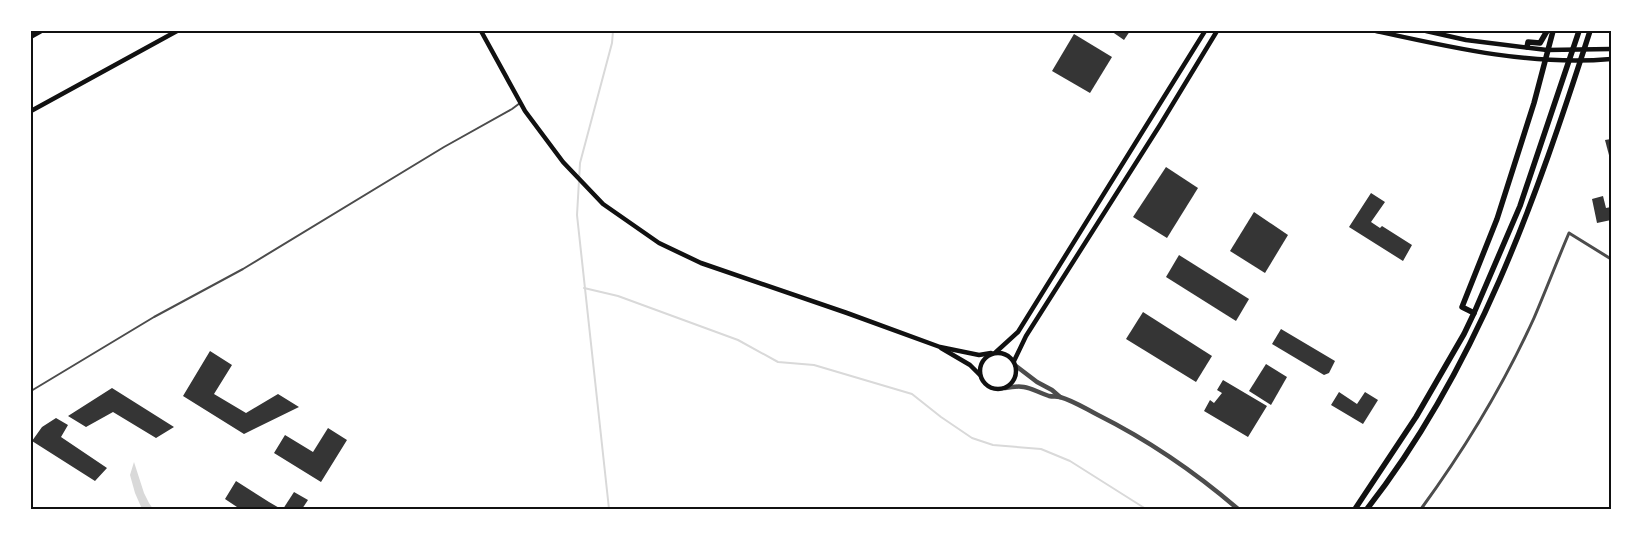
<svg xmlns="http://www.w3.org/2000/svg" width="1642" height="540" viewBox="0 0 1642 540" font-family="'DejaVu Sans',sans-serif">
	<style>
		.water { fill: #d9d9d9 }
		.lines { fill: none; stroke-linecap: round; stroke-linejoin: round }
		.stream { stroke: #d9d9d9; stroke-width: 2 }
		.building { fill: #353535 }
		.service { stroke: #4c4c4c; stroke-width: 2 }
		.minor { stroke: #4c4c4c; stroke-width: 3 }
		.tertiary { stroke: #4c4c4c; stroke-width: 4.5 }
		.secondary { stroke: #111; stroke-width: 4.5 }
		.trunk { stroke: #111; stroke-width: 5.5 }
		.motorway { stroke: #111; stroke-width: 6 }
		.neatline { fill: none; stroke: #111; stroke-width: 2 }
	</style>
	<rect width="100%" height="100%" fill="#fff"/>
	<polygon class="water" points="134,462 144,493 149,503 153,509 142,509 135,493 130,475"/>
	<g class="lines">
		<g class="stream">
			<polyline points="584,288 618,296 738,340 778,362 814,365 912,394 941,417 972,438 993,445 1041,449 1070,461 1146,509"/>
			<polyline points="609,509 577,215 580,163 612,43 613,31"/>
		</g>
	</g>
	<g class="building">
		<polygon points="1111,31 1130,31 1124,40"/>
		<polygon points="1074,34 1112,57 1090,93 1052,71"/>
		<polygon points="1611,139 1611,159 1610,159 1605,140"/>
		<polygon points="1166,167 1198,188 1167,238 1133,217"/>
		<polygon points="1371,193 1385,202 1371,222 1380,228 1382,226 1412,245 1403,261 1349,227"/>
		<polygon points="1603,196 1606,208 1611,207 1611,220 1597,223 1592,199"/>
		<polygon points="1254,212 1288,235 1265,273 1230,251"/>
		<polygon points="1179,255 1249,299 1236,321 1166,277"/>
		<polygon points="1143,312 1212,356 1196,382 1126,339"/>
		<polygon points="1281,329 1335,361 1329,373 1324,375 1272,344"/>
		<polygon points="210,351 232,365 214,394 246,413 278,394 299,407 244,434 183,396"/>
		<polygon points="1266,364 1287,377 1271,405 1249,391"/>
		<polygon points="1223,380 1267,406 1248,437 1204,411 1210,400 1214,403 1222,393 1217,390"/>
		<polygon points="112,388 174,427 156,438 113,412 86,427 68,416"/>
		<polygon points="1339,392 1357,404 1365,392 1378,400 1363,424 1331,405"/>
		<polygon points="56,418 68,425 61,437 107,468 95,481 32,441 42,427"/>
		<polygon points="328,428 347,440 321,482 274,453 285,435 313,452"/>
		<polygon points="236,481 269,502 281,509 240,509 225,499"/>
		<polygon points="294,492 308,500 302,509 283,509"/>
	</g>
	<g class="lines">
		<polyline class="service" points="31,391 154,317 243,269 444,147 512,109 520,103"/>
		<path class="minor" d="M1421,509C1464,450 1504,384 1534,318C1546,290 1557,261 1569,233L1611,259"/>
		<g class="tertiary">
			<polyline points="1016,366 1037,382 1052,390 1060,397"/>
			<path d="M1005,388C1028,384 1029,389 1049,396C1053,397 1057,396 1060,397C1074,401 1086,409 1098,415C1148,440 1196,473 1238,509"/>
		</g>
		<g class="secondary">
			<polyline points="481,31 525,111 563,162 603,204 659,243 701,263 847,313 940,347 979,355 991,353"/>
			<path d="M1376,31C1453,48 1532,66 1611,59"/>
			<polyline points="1426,31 1466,40 1547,50 1611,49"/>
			<polyline points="31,111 177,31"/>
			<polyline points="941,348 970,365 980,375"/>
			<polyline points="996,352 1018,332 1205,31"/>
			<circle cx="998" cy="371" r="18"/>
			<polyline points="1014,361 1026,336 1160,125 1217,31"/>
		</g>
		<g class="trunk">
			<polyline points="1527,47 1528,42 1540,43 1547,31"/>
			<polyline points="1474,313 1462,307 1497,219 1534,103 1553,31"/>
			<polyline points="1355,509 1416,417 1464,334 1474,313 1520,206 1579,31"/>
			<path d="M1367,509C1477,368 1536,199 1590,31"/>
		</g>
		<polyline class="motorway" points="31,36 40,31"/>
	</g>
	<rect width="1642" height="540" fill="none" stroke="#ffffff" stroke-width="65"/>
	<rect x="32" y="32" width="1578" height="476" class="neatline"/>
</svg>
